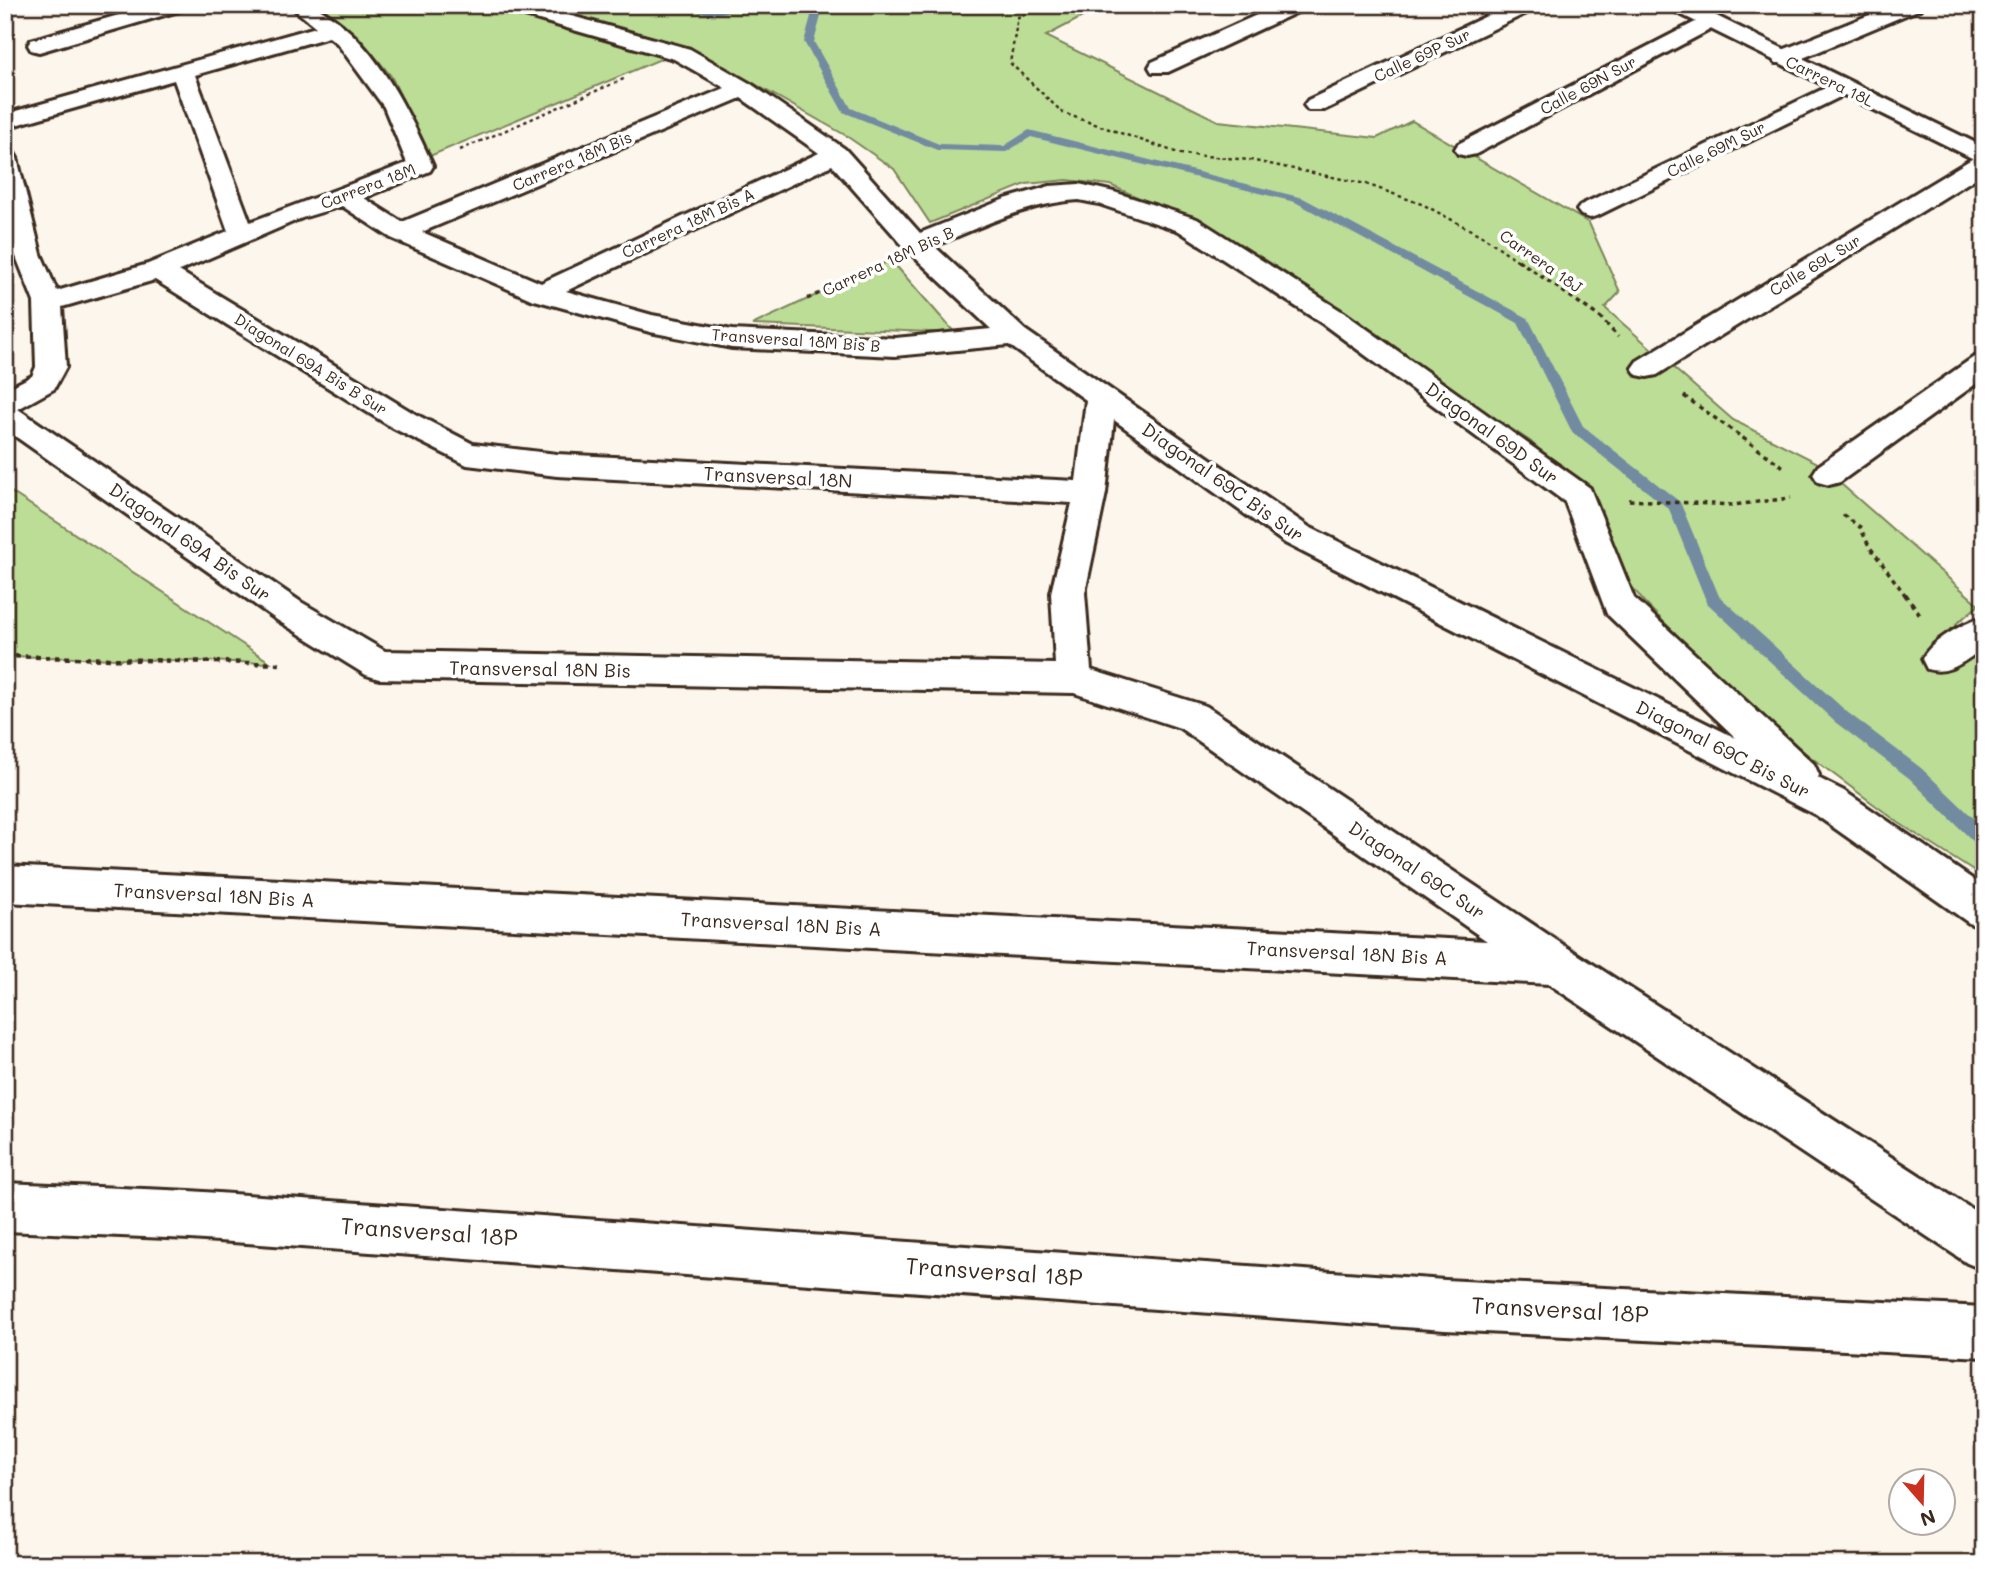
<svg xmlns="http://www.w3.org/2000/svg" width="1989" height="1569" viewBox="0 0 1989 1569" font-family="Mali,sans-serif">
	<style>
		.green { fill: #bcdd96; stroke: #7c845a; stroke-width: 2 }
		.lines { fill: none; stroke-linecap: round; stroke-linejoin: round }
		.stream { fill: #738ba0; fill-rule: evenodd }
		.minor-casing { stroke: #3b2a1e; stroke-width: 6 }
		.tertiary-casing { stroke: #3b2a1e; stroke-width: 6 }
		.path-far2 { stroke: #3b2a1e; stroke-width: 2.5; stroke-dasharray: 3.5 3.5; stroke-linecap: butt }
		.path-far1 { stroke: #3b2a1e; stroke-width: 3.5; stroke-dasharray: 4.5 4.5; stroke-linecap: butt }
		.path { stroke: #3b2a1e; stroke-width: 4.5; stroke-dasharray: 5 5; stroke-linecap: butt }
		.minor { fill: #fff; fill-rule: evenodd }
		.tertiary { fill: #fff; fill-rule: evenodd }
		.labels { text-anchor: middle; stroke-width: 7; stroke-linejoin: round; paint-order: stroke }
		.far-street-label { font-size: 16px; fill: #3b2a1e; stroke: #fff }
		.street-label { font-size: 19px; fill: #3b2a1e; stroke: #fff }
		.near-street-label { font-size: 23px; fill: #3b2a1e; stroke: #fff }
	</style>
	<rect width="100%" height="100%" fill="#fcf6ec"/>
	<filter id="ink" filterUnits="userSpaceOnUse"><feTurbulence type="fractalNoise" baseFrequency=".0143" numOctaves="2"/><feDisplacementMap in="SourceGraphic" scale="14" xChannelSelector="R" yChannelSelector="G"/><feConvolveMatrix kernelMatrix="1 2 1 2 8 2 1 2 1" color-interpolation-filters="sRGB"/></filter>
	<g filter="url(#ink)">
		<g class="green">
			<polygon points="319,5 1105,5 1046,36 1218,121 1377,138 1412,121 1589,223 1620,292 1605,308 1733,420 1816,462 1979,605 1956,624 1984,644 1984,878 1899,823 1761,720 1644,602 1607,554 1586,494 1530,441 1199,224 1110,185 1067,180 1026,184 930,223 894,169 845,135 689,47 430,156 391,76 358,36"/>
			<polygon points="891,260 955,333 752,325"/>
			<polygon points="5,488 271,663 5,656"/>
		</g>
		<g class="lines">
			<g class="stream">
				<polygon points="671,5 712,9 760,5 712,15"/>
				<polygon points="814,5 824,5 814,42 851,108 939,144 1004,146 1029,130 1303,198 1528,318 1583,426 1680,502 1719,596 1847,712 1921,768 1984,828 1984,848 1978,846 1909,778 1835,722 1707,603 1669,509 1572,432 1518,323 1295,202 1031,137 1006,152 937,150 843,112 804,42"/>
			</g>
			<g class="minor-casing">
				<g id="minor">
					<polygon points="154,5 188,5 185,9 39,52 31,50 28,45 31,40"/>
					<path d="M289,5C297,5 308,3 315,7C373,36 408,110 433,166L430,171L364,198L402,222L725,88L674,59L501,9L498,5H532L690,49L751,84L845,149L920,233L1005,199L1050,186L1079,184L1114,192L1197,219L1343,312L1590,488L1634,598L1814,764L1819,775L1818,778L1844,791L1984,887V929L1969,923L1816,815L1285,543L1114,420L1106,493L1085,593L1091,670L1206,706L1571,950L1984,1217V1270L1967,1263L1549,984L5,902V866L1487,941L1180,728L1074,693L379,679L366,675L277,620L5,429V390L32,376L36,367L34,302L15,254L5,213V151L14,153L17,158L41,254L57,291L148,264L228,231L174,80L5,128V114L316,27ZM329,37L337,43L384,107L407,163L250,222L195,75ZM741,98L819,153L541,283L422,232ZM832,165L907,250L991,329L895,338L732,330L652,315L566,291ZM1079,200L1099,204L1179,231L1323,324L1565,502L1607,614L1736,738L1309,527L1025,330L934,246C981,227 1027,203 1079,200ZM342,206L391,238L531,299L650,332L732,348L895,356L1009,345L1086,400L1076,481L557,454L473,444L415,414L179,271L302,218ZM155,280L393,428L467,465L557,476L1072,503L1051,593L1055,664L385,651L301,602L18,409L54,389L66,367L62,307Z"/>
					<polygon points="1279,5 1307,5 1304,9 1168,72 1152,72 1149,67 1152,62"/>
					<polygon points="1510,5 1538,5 1535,9 1324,110 1308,110 1304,105 1308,100"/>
					<polygon points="1894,5 1923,5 1920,9 1791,63 1775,63 1772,58 1775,53"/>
					<polygon points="1709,15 1717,16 1720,21 1717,26 1476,154 1467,156 1458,154 1455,149 1458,144"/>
					<polygon points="1842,80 1850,82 1853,87 1850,92 1599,215 1590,218 1581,215 1577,210 1581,205"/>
					<polygon points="1984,155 1984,173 1657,375 1647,377 1637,375 1632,368 1637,361 1975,157"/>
					<polygon points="1984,355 1984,378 1840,482 1829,485 1818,482 1813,474 1818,466 1974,357"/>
					<path d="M1984,617V648C1965,660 1950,676 1927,669L1922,659C1932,640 1963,623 1984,617Z"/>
					<polygon points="5,1183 190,1191 1445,1280 1984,1307 1984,1357 1445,1330 190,1239 5,1231"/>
				</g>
			</g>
			<g class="tertiary-casing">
				<polygon id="tertiary" points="1667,5 1694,5 1984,147 1984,164 1670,9"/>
			</g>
			<g class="path-far2">
				<polyline points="1053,5 1018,17 1010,63 1063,113 1181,154 1250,160 1366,184 1424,205 1484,237 1520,262"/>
				<polyline points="460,150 626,78"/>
			</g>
			<g class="path-far1">
				<polyline points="1518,260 1601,318 1618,337"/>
				<polyline points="807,299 878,266"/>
				<polyline points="1684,396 1785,468"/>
				<polyline points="1629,500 1733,505 1791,498"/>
				<polyline points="1843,515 1860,527 1869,546 1906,596"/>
			</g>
			<g class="path">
				<polyline points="1905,594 1920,615"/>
				<polyline points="5,656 284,664"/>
			</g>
			<use href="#minor" class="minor"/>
			<use href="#tertiary" class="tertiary"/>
		</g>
	</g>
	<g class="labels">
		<g class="far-street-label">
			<text transform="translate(1422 55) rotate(-25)" y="6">Calle 69P Sur</text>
			<text transform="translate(1830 81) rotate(26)" y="6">Carrera 18L</text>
			<text transform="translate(1588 85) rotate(-28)" y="6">Calle 69N Sur</text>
			<text transform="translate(1716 149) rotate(-26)" y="6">Calle 69M Sur</text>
			<text transform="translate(572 161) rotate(-23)" y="6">Carrera 18M Bis</text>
			<text transform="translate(368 186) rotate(-21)" y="6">Carrera 18M</text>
			<text transform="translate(688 223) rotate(-25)" y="6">Carrera 18M Bis A</text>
			<text transform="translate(888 261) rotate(-25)" y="6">Carrera 18M Bis B</text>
			<text transform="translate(1541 261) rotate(35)" y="6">Carrera 18J</text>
			<text transform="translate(1815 265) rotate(-31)" y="6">Calle 69L Sur</text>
			<text transform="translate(796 340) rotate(4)" y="6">Transversal 18M Bis B</text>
			<text transform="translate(311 364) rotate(32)" y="6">Diagonal 69A Bis B Sur</text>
		</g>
		<g class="street-label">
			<text transform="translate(1492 433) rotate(36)" y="7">Diagonal 69D Sur</text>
			<text transform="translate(778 477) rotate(3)" y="7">Transversal 18N</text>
			<text transform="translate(1223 482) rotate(35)" y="7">Diagonal 69C Bis Sur</text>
			<text transform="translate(190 542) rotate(35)" y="7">Diagonal 69A Bis Sur</text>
			<text transform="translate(540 669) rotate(1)" y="7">Transversal 18N Bis</text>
			<text transform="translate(1723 749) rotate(27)" y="7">Diagonal 69C Bis Sur</text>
			<text transform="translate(1417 870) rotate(34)" y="7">Diagonal 69C Sur</text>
			<text transform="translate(214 895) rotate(3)" y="7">Transversal 18N Bis A</text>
			<text transform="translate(781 924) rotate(3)" y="7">Transversal 18N Bis A</text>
			<text transform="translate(1347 953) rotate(3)" y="7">Transversal 18N Bis A</text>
		</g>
		<g class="near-street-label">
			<text transform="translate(429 1232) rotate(4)" y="8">Transversal 18P</text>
			<text transform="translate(994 1272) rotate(4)" y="8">Transversal 18P</text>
			<text transform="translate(1560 1310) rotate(3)" y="8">Transversal 18P</text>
		</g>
	</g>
	<rect width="1989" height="1569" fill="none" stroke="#fff" stroke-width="28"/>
	<rect x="14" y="14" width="1961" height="1541" fill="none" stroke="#3b2a1e" stroke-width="2.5" filter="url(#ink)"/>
	<g transform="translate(1922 1502) rotate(160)"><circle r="33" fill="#ffffff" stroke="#b1aaa5" stroke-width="2"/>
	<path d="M0-5L12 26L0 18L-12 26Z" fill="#c8321e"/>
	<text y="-10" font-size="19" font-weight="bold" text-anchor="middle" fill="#3b2a1e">N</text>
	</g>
</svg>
